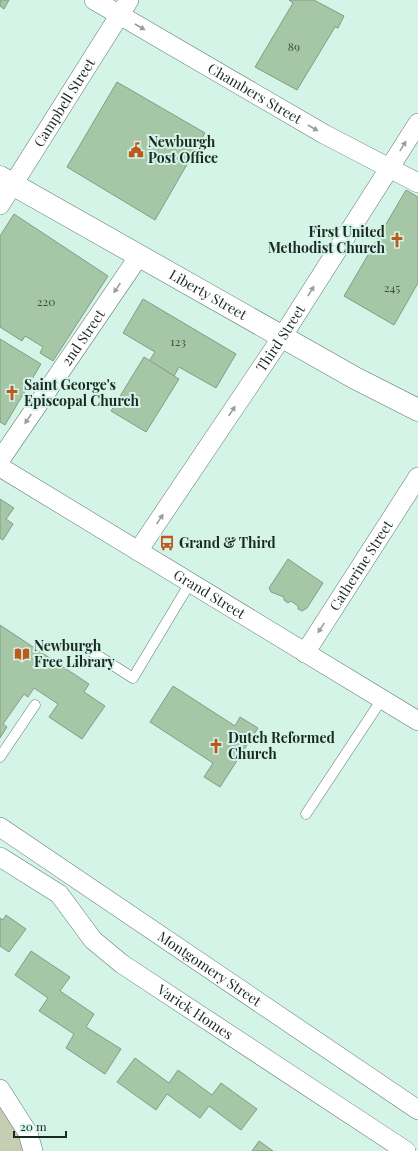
<svg xmlns="http://www.w3.org/2000/svg" width="418" height="1151" viewBox="0 0 418 1151" font-family="'Playfair Display',serif">
	<style>
		.green { fill: #c5ceb2 }
		.building { fill: #a5c7a5; stroke: #879a87 }
		.lines { fill: none; stroke-linecap: round; stroke-linejoin: round }
		.lane-casing { stroke: #5f7a70; stroke-width: 11 }
		.street-casing { stroke: #5f7a70; stroke-width: 20 }
		.secondary-casing { stroke: #5f7a70; stroke-width: 23 }
		.lane { stroke: #fff; stroke-width: 10 }
		.street { stroke: #fff; stroke-width: 19 }
		.secondary { stroke: #fff; stroke-width: 22 }
		.oneway { fill: #989e9c }
		.labels { text-anchor: middle; stroke-width: 4; stroke-linejoin: round; paint-order: stroke }
		.number-label { font-size: 12px; fill: #3e4f43 }
		.street-label { font-size: 14px; fill: #1b2722; stroke: #d5f4e8 }
		.poi-label { font-size: 14px; font-weight: bold; fill: #1b2722; stroke: #d5f4e8; text-anchor: start }
	</style>
	<rect width="100%" height="100%" fill="#d5f4e8"/>
	<polygon class="green" points="0,1089 33,1151 0,1151"/>
	<g class="building">
		<polygon points="0,0 9,0 4,9 0,6"/>
		<polygon points="289,0 314,0 344,16 338,28 335,27 297,90 255,67 293,3"/>
		<polygon points="117,82 205,133 155,220 67,167"/>
		<polygon points="406,190 418,197 418,283 394,325 344,296"/>
		<polygon points="14,214 108,276 53,361 40,353 43,347 25,336 22,341 0,327 0,236"/>
		<polygon points="143,299 236,354 216,388 179,367 174,376 171,374 149,361 155,352 123,333"/>
		<polygon points="0,339 41,364 5,425 0,422"/>
		<polygon points="144,357 179,379 146,432 111,411"/>
		<polygon points="0,499 14,508 6,519 13,524 3,540 0,538"/>
		<polygon points="288,559 323,583 307,608 302,611 298,609 298,606 291,601 288,603 284,600 284,597 271,592 269,588"/>
		<polygon points="0,625 89,684 84,692 105,706 82,739 49,717 58,704 34,688 28,697 24,694 3,724 7,727 0,738"/>
		<polygon points="173,686 235,726 240,717 258,728 220,787 204,777 213,763 150,722"/>
		<polygon points="6,915 26,929 9,952 0,946 0,918 3,920"/>
		<polygon points="31,951 70,977 60,991 94,1014 86,1027 121,1049 105,1074 66,1048 74,1034 39,1011 48,998 15,975"/>
		<polygon points="135,1058 169,1083 178,1070 212,1095 221,1083 257,1109 241,1130 209,1106 200,1118 167,1094 156,1110 117,1082"/>
		<polygon points="259,1141 273,1151 252,1151"/>
	</g>
	<g class="lines">
		<g class="lane-casing">
			<g id="lane">
				<polyline points="86,648 133,678 190,583"/>
				<polyline points="0,757 35,705"/>
				<polyline points="306,814 382,699"/>
			</g>
		</g>
		<g class="street-casing">
			<g id="street">
				<path id="s1" d="M94,0L324,134L418,183"/>
				<path id="s2" d="M0,205L129,0"/>
				<path id="s3" d="M0,460L139,256"/>
				<path id="s4" d="M0,467L418,721"/>
				<path id="s5" d="M138,551L282,337L418,123"/>
				<path id="s6" d="M305,653L418,477"/>
				<path id="s7" d="M0,827L418,1110"/>
				<path id="s8" d="M0,857L59,894L93,940L122,964L406,1151"/>
				<polyline points="0,1089 28,1133 33,1151"/>
			</g>
		</g>
		<g class="secondary-casing">
			<g id="secondary">
				<path id="s9" d="M0,177L355,378L418,410"/>
			</g>
		</g>
		<use href="#lane" class="lane"/>
		<use href="#street" class="street"/>
		<use href="#secondary" class="secondary"/>
	</g>
	<defs><path id="oneway-solid" d="M-6-.8H1V-3.2L6.5 0L1 3.2V.8H-6Z"/></defs>
	<g class="oneway">
		<use href="#oneway-solid" transform="translate(140 27) rotate(30)"/>
		<use href="#oneway-solid" transform="translate(313 128) rotate(30)"/>
		<use href="#oneway-solid" transform="translate(403 146) rotate(-58)"/>
		<use href="#oneway-solid" transform="translate(117 288) rotate(124)"/>
		<use href="#oneway-solid" transform="translate(311 291) rotate(-58)"/>
		<use href="#oneway-solid" transform="translate(232 411) rotate(-56)"/>
		<use href="#oneway-solid" transform="translate(28 419) rotate(124)"/>
		<use href="#oneway-solid" transform="translate(160 519) rotate(-56)"/>
		<use href="#oneway-solid" transform="translate(321 628) rotate(123)"/>
	</g>
	<defs>
		<g id="civic-bare" transform="scale(1.2)"><path d="M-.6-6.5H3V-4.5H.6V-3L4-1V1h2V6H-6V1h2V-1L-.6-3ZM-1.2 2.5V6h2.4V2.5Z" fill="#bc5a1d" stroke="#d5f4e8" stroke-width="2.5" paint-order="stroke"/></g>
		<g id="church-bare" transform="scale(1.2)"><path d="M-1.2-6h2.4v3.5h3.3v2.4h-3.3V6h-2.4V-.1h-3.3v-2.4h3.3Z" fill="#bc5a1d" stroke="#d5f4e8" stroke-width="2.5" paint-order="stroke"/></g>
		<g id="bus-bare" transform="scale(1.2)"><path d="M-5-6H5V4H4V6H2V4H-2V6H-4V4H-5ZM-3.5-4V0h7V-4ZM-3.5 1.2v1.5H-2V1.2ZM2 1.2v1.5H3.5V1.2Z" fill="#bc5a1d" stroke="#d5f4e8" stroke-width="2.5" paint-order="stroke"/></g>
		<g id="library-bare" transform="scale(1.2)"><path d="M-6-4Q-3-5.5-.7-3.5V5Q-3 3-6 4ZM6-4Q3-5.5 .7-3.5V5Q3 3 6 4Z" fill="#bc5a1d" stroke="#d5f4e8" stroke-width="2.5" paint-order="stroke"/></g>
	</defs>
	<g fill-rule="evenodd">
		<use href="#civic-bare" x="136" y="150"/>
		<use href="#church-bare" x="397" y="240"/>
		<use href="#church-bare" x="12" y="393"/>
		<use href="#bus-bare" x="167" y="543"/>
		<use href="#library-bare" x="22" y="654"/>
		<use href="#church-bare" x="216" y="746"/>
	</g>
	<g class="labels">
		<g class="number-label">
			<text x="294" y="51">89</text>
			<text x="392" y="292">245</text>
			<text x="46" y="306">220</text>
			<text x="178" y="346">123</text>
		</g>
		<g class="street-label">
			<text dy="5" stroke="none"><textPath href="#s1" startOffset="186">Chambers Street</textPath></text>
			<text dy="5" stroke="none"><textPath href="#s2" startOffset="121">Campbell Street</textPath></text>
			<text dy="5" stroke="none"><textPath href="#s9" startOffset="239">Liberty Street</textPath></text>
			<text dy="5" stroke="none"><textPath href="#s3" startOffset="148">2nd Street</textPath></text>
			<text dy="5" stroke="none"><textPath href="#s5" startOffset="256">Third Street</textPath></text>
			<text dy="5" stroke="none"><textPath href="#s6" startOffset="104">Catherine Street</textPath></text>
			<text dy="5" stroke="none"><textPath href="#s4" startOffset="245">Grand Street</textPath></text>
			<text dy="5" stroke="none"><textPath href="#s7" startOffset="253">Montgomery Street</textPath></text>
			<text dy="5" stroke="none"><textPath href="#s8" startOffset="252">Varick Homes</textPath></text>
		</g>
		<g class="poi-label">
			<text x="148" y="147">Newburgh<tspan x="148" dy="16">Post Office</tspan></text>
			<text x="385" y="237" text-anchor="end">First United<tspan x="385" dy="16">Methodist Church</tspan></text>
			<text x="24" y="390">Saint George's<tspan x="24" dy="16">Episcopal Church</tspan></text>
			<text x="179" y="548">Grand &amp; Third</text>
			<text x="34" y="651">Newburgh<tspan x="34" dy="16">Free Library</tspan></text>
			<text x="228" y="743">Dutch Reformed<tspan x="228" dy="16">Church</tspan></text>
		</g>
	</g>
	<path d="M14 1131v6h52v-6" fill="none" stroke="#1b2722" stroke-width="2"/>
	<text x="20" y="1131" font-size="12" fill="#1b2722" stroke="#d5f4e8" stroke-width="3" paint-order="stroke">20 m</text>
</svg>
